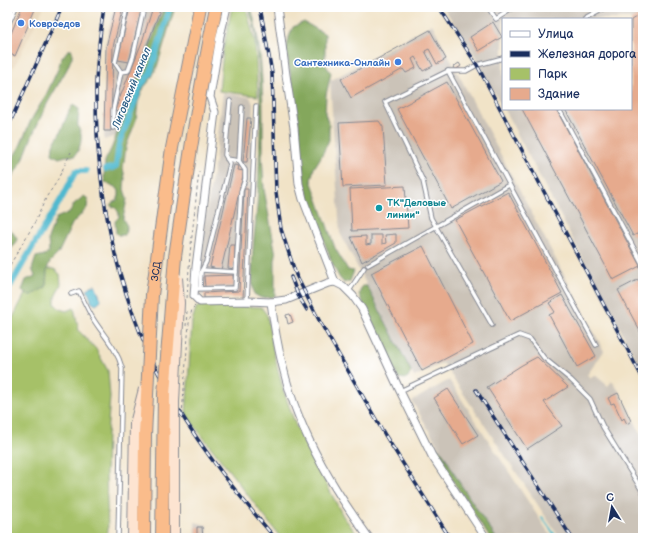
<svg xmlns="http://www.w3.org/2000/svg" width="650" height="545" viewBox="0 0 650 545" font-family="'Balsamiq Sans',sans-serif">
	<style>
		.built { fill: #e8d5b8 }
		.industrial { fill: #cbc3b8 }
		.green { fill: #a6c168; stroke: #607863 }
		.forest { fill: #84a75c; stroke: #506b5d }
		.water { fill: #51b9cf; stroke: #367496 }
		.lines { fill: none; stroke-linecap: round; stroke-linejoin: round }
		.stream { stroke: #51b9cf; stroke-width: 2 }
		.canal { stroke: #51b9cf; stroke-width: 6 }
		.building { fill: #e6aa8d }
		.service-casing { stroke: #868992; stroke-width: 5.5 }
		.minor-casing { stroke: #868992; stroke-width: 9 }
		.motorway-casing { stroke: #868992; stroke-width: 14 }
		.path { stroke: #868992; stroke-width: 1; stroke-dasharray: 3 3; stroke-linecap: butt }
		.service { stroke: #fff; stroke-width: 3.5 }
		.minor { stroke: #fff; stroke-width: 7 }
		.motorway { stroke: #fabc8b; stroke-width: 12 }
		.rail-casing { stroke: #1b2f5e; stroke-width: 3.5 }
		.rail { stroke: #fff; stroke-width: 2; stroke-dasharray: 6; stroke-linecap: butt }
		.secondary-bridge-casing { stroke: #868992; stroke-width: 12; stroke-linecap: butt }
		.motorway-bridge-casing { stroke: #868992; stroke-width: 14; stroke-linecap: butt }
		.path-bridge { stroke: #868992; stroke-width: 1; stroke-dasharray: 3 3; stroke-linecap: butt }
		.secondary-bridge { stroke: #fde4d1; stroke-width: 10 }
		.motorway-bridge { stroke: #fabc8b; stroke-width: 12 }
		.shop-dot { fill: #3f7fe0; stroke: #fff; stroke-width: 1.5 }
		.culture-dot { fill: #0f9aa8; stroke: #fff; stroke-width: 1.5 }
		.labels { text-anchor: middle; stroke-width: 3; stroke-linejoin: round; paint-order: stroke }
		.shop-label { font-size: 10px; font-weight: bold; fill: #366cbe; stroke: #fff; text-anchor: start }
		.culture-label { font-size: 10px; font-weight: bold; fill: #0d838f; stroke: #fff; text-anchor: start }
		.street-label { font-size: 10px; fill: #1b2f5e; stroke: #fff }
		.water-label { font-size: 11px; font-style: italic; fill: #2e5f86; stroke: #fff }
	</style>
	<rect width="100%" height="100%" fill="#fff"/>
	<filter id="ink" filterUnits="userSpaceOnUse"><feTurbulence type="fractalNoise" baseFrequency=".025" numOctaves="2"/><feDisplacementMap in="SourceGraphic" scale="8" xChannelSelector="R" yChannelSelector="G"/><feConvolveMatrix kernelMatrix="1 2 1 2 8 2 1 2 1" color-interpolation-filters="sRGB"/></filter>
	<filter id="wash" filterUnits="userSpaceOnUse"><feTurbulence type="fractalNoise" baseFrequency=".012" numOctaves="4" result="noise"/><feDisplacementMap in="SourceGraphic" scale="16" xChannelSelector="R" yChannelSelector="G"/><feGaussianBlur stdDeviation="0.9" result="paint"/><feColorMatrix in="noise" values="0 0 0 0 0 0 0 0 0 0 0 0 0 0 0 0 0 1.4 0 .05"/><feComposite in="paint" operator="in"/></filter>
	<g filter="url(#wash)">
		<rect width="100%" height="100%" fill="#f1e3c7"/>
		<polygon class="built" points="7,7 44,7 14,67 7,64"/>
		<g class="industrial">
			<polygon points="114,7 164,7 116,136 104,140 105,46"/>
			<polygon points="443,7 643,7 643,372 504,109 631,109 631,19 503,19 503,108 468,43"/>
			<polygon points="432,24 604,351 587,375 586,374 591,378 595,375 608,386 612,381 619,391 643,438 643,538 560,538 443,363 414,377 340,233 330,81"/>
			<polygon points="223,93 250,97 253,104 243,296 195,295 203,231 215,161"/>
			<polygon points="449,380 552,538 496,538 459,482 412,401"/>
			<polygon points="195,522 207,525 208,538 196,538"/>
		</g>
		<g class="green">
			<polygon points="232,7 246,7 255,42 258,96 219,91 223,50"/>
			<polygon points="47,269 54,269 60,274 61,284 55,297 55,304 60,309 66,311 74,308 79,331 96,349 108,371 110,397 107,435 106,474 108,530 106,538 7,538 7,329 25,294 29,295 46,287"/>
			<polygon points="202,305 261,307 267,315 274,354 283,389 296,426 343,516 360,538 281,538 186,415 192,321 196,308"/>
		</g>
		<g class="forest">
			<path d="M164,7H175L157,67L151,79L144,87L138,102L136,120L126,147L123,168L125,178L124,189L127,199L123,219L127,226L125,235H118L116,233L115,221L119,217C119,210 116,208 110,205L112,203L117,200L119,196V191L117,188L105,182L104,177L105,161L112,147Z"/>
			<path d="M249,7H251C264,54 263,102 263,151L262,155L264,189L276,255L275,260V296L273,297L261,298L254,294C249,271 255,231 257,207C260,150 263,93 256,37C255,27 251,17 249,7Z"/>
			<polygon points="304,22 325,34 325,64 331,73 326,95 325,114 329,125 329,140 321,157 314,168 311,180 335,248 348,270 354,271 350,281 344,283 339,277 332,263 309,200 304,178 297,109 286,51 289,37 293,27"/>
			<polygon points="68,50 72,50 72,57 67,69 47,104 33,134 23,160 7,185 7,168 20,146 31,120 46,95 58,69 61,59"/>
			<path d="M73,105L79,109C79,114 78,117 78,122C77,127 80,130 81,134C82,143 79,149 75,156H66L59,158L52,154L53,145L60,133L69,111Z"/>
			<polygon points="84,196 88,199 87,208 72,224 58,254 50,262 47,269 46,287 32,295 25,294 22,290 26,280 35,276 32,269 36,257 45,255 49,252 48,239 56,218 70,212 74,204"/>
			<polygon points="7,229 12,231 17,239 14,246 9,251 7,250"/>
			<polygon points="362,286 367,286 411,371 409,376 405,379 398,378 362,301 359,294"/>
			<polygon points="436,447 443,453 459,482 496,538 490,538 434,452 433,448"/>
		</g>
		<polygon class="water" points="95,285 101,299 100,302 96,305 91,302 91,299 87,290 91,286"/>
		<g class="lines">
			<polyline class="stream" points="542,517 557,538"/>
			<g class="canal">
				<polyline points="106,169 112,168 116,166 119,144 141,85 150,74 170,7"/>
				<path d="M7,292C24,261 42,231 60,201C66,192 70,181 76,171H86"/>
			</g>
		</g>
		<g id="blocks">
			<g class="building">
				<polygon points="22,7 36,7 15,56 7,53 7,43"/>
				<polygon points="116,7 123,7 113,47 111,131 104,131 106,47"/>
				<polygon points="130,7 142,7 129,62 118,60"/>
				<polygon points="153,7 161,7 123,113 115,110 142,42"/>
				<polygon points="643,13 643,231 633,236 565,109 631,109 631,20"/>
				<polygon points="493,22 502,37 479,51 470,37"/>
				<polygon points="430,30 446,59 437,64 429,49 425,51 433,66 423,71 415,57 412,59 416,68 406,73 403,69 351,98 341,79"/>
				<polygon points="459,63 461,66 455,70 453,67"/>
				<polygon points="447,82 501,181 451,209 397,109"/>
				<polygon points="522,109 556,109 640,266 613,280"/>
				<polygon points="247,118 251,118 247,162 243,162"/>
				<polygon points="379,121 383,127 387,185 343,187 339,123"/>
				<polygon points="234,165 239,166 238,170 244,171 221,270 210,267"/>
				<polygon points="405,186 408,228 352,231 350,189"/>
				<polygon points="244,189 248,189 243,298 204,298 204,293 239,291"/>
				<polygon points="508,192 562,293 510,321 455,220"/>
				<polygon points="396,234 396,243 362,262 351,237 366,236 366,245 371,244 371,235 382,235 382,244 386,243 385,235"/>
				<polygon points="230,245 235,245 234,269 228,268"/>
				<polygon points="423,246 473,344 422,371 371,273"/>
				<polygon points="233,275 234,286 205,287 204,276"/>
				<polygon points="643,277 643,337 618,290"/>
				<polygon points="562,295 596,356 577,367 549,315 555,312 549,303"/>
				<polygon points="290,314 293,322 288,324 286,315"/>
				<polygon points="537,357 568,387 544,402 562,426 527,449 487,387 522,365"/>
				<polygon points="448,389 478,435 463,444 434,398"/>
				<polygon points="618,393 631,421 627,424 624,418 622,420 614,403 611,404 608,398"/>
				<polygon points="197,527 202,527 203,538 197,538"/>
			</g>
		</g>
	</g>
	<g filter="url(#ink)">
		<use href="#blocks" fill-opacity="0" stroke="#868992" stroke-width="1"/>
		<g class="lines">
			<g class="service-casing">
				<g id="service">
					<polyline points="127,7 115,63 121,72 128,71 133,57 144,7"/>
					<polyline points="488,7 496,19 515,7"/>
					<polyline points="585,19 607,7"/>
					<polyline points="7,27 16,7"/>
					<polyline points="448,71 596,345"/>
					<polyline points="559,109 643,265"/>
					<polyline points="113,128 113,110 121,72"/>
					<polyline points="227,159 239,161"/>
					<polyline points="368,265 509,185"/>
					<polyline points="202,270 236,272"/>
					<polyline points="200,288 201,272 206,262 230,164 225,155 230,101"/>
					<polyline points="194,289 235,288 241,191 245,179 245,170 239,161 242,107"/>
					<polyline points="349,291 364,268"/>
					<path d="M71,294L79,291C83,299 87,308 92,317C102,334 117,348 122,368L118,538"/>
					<polyline points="247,301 256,106"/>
					<polyline points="492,325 431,218 423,181 385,102 448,71 466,71 477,65 503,58"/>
					<polyline points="400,391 519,335 530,339 544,358 571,380 590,399 603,427 643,492"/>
				</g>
			</g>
			<g class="minor-casing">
				<g id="minor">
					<polyline points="227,7 220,36 210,97 215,112 196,267 194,296 200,302 247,301 271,302 286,300 328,283 335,282 343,286 353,296 362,309 400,391 432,456 486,538"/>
					<polyline points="277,7 286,75 294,128 299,184 303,199 335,282"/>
					<path d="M271,302C276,341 284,381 299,417C316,460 342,501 369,538"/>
				</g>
			</g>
			<g class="motorway-casing">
				<g id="motorway">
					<path d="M175,257C187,173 199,90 216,7"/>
					<path id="s1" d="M152,295L172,148L200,7"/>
				</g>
			</g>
			<g class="path">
				<polyline points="7,270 34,224 47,196 56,183 71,152"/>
				<polyline points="182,415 189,323 192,309 195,306"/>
			</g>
			<use href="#service" class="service"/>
			<use href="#minor" class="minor"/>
			<use href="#motorway" class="motorway"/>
			<g class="rail-casing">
				<g id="rail">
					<path d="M104,7C100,34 96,61 96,88C95,198 120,312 177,407C205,454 240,497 275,538"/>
					<polyline points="260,7 272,73 276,192 281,229 296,275 320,322 385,435 450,538"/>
					<polyline points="439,7 477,65 643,379"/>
					<polyline points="7,129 62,7"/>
					<polyline points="291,277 298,295 307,310"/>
					<polyline points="476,390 572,538"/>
				</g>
			</g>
			<use href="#rail" class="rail"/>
			<g class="secondary-bridge-casing">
				<g id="secondary-bridge">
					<polyline points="133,538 135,424 144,389"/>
					<polyline points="174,538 174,402 179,303 177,278"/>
				</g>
			</g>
			<g class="motorway-bridge-casing">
				<g id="motorway-bridge">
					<polyline points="144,538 145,435 152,295"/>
					<polyline points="162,538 164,394 175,257"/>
				</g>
			</g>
			<g class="path-bridge">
				<polyline points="187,298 190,254 199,171"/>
				<polyline points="186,326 187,311"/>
			</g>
			<use href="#secondary-bridge" class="secondary-bridge"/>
			<use href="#motorway-bridge" class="motorway-bridge"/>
		</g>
	</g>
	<g class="shop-dot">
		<circle cx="21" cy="23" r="4"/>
		<circle cx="398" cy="62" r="4"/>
	</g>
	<circle class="culture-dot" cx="379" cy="208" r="4"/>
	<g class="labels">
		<g class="shop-label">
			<text x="29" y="27">Ковроедов</text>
			<text x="390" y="66" text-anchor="end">Сантехника-Онлайн</text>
		</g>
		<g class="culture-label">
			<text x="387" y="206">ТК"Деловые<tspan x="387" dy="12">линии"</tspan></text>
		</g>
		<g class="street-label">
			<text dy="4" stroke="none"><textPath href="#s1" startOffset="24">ЗСД</textPath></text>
		</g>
		<g class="water-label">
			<text transform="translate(131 88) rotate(-68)" y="4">Лиговский канал</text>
		</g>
	</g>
	<rect width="650" height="545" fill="none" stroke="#fff" stroke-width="24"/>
	<rect x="502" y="18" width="130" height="92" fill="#ffffff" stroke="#a4acbf"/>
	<rect x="510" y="31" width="20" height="6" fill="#ffffff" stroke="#a4acbf"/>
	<text x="538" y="38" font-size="12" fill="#1b2f5e">Улица</text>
	<rect x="510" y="51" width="20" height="6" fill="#1b2f5e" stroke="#a4acbf"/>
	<text x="538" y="58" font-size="12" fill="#1b2f5e">Железная дорога</text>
	<rect x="510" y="68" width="20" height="12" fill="#a6c168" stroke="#a4acbf"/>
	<text x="538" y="78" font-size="12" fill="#1b2f5e">Парк</text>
	<rect x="510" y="88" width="20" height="12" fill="#e6aa8d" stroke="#a4acbf"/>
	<text x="538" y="98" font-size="12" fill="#1b2f5e">Здание</text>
	<g transform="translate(612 507) rotate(349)" stroke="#ffffff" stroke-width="3" paint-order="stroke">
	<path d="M0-3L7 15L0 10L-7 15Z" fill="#1b2f5e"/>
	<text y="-6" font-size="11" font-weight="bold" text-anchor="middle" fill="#1b2f5e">С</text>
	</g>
</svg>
